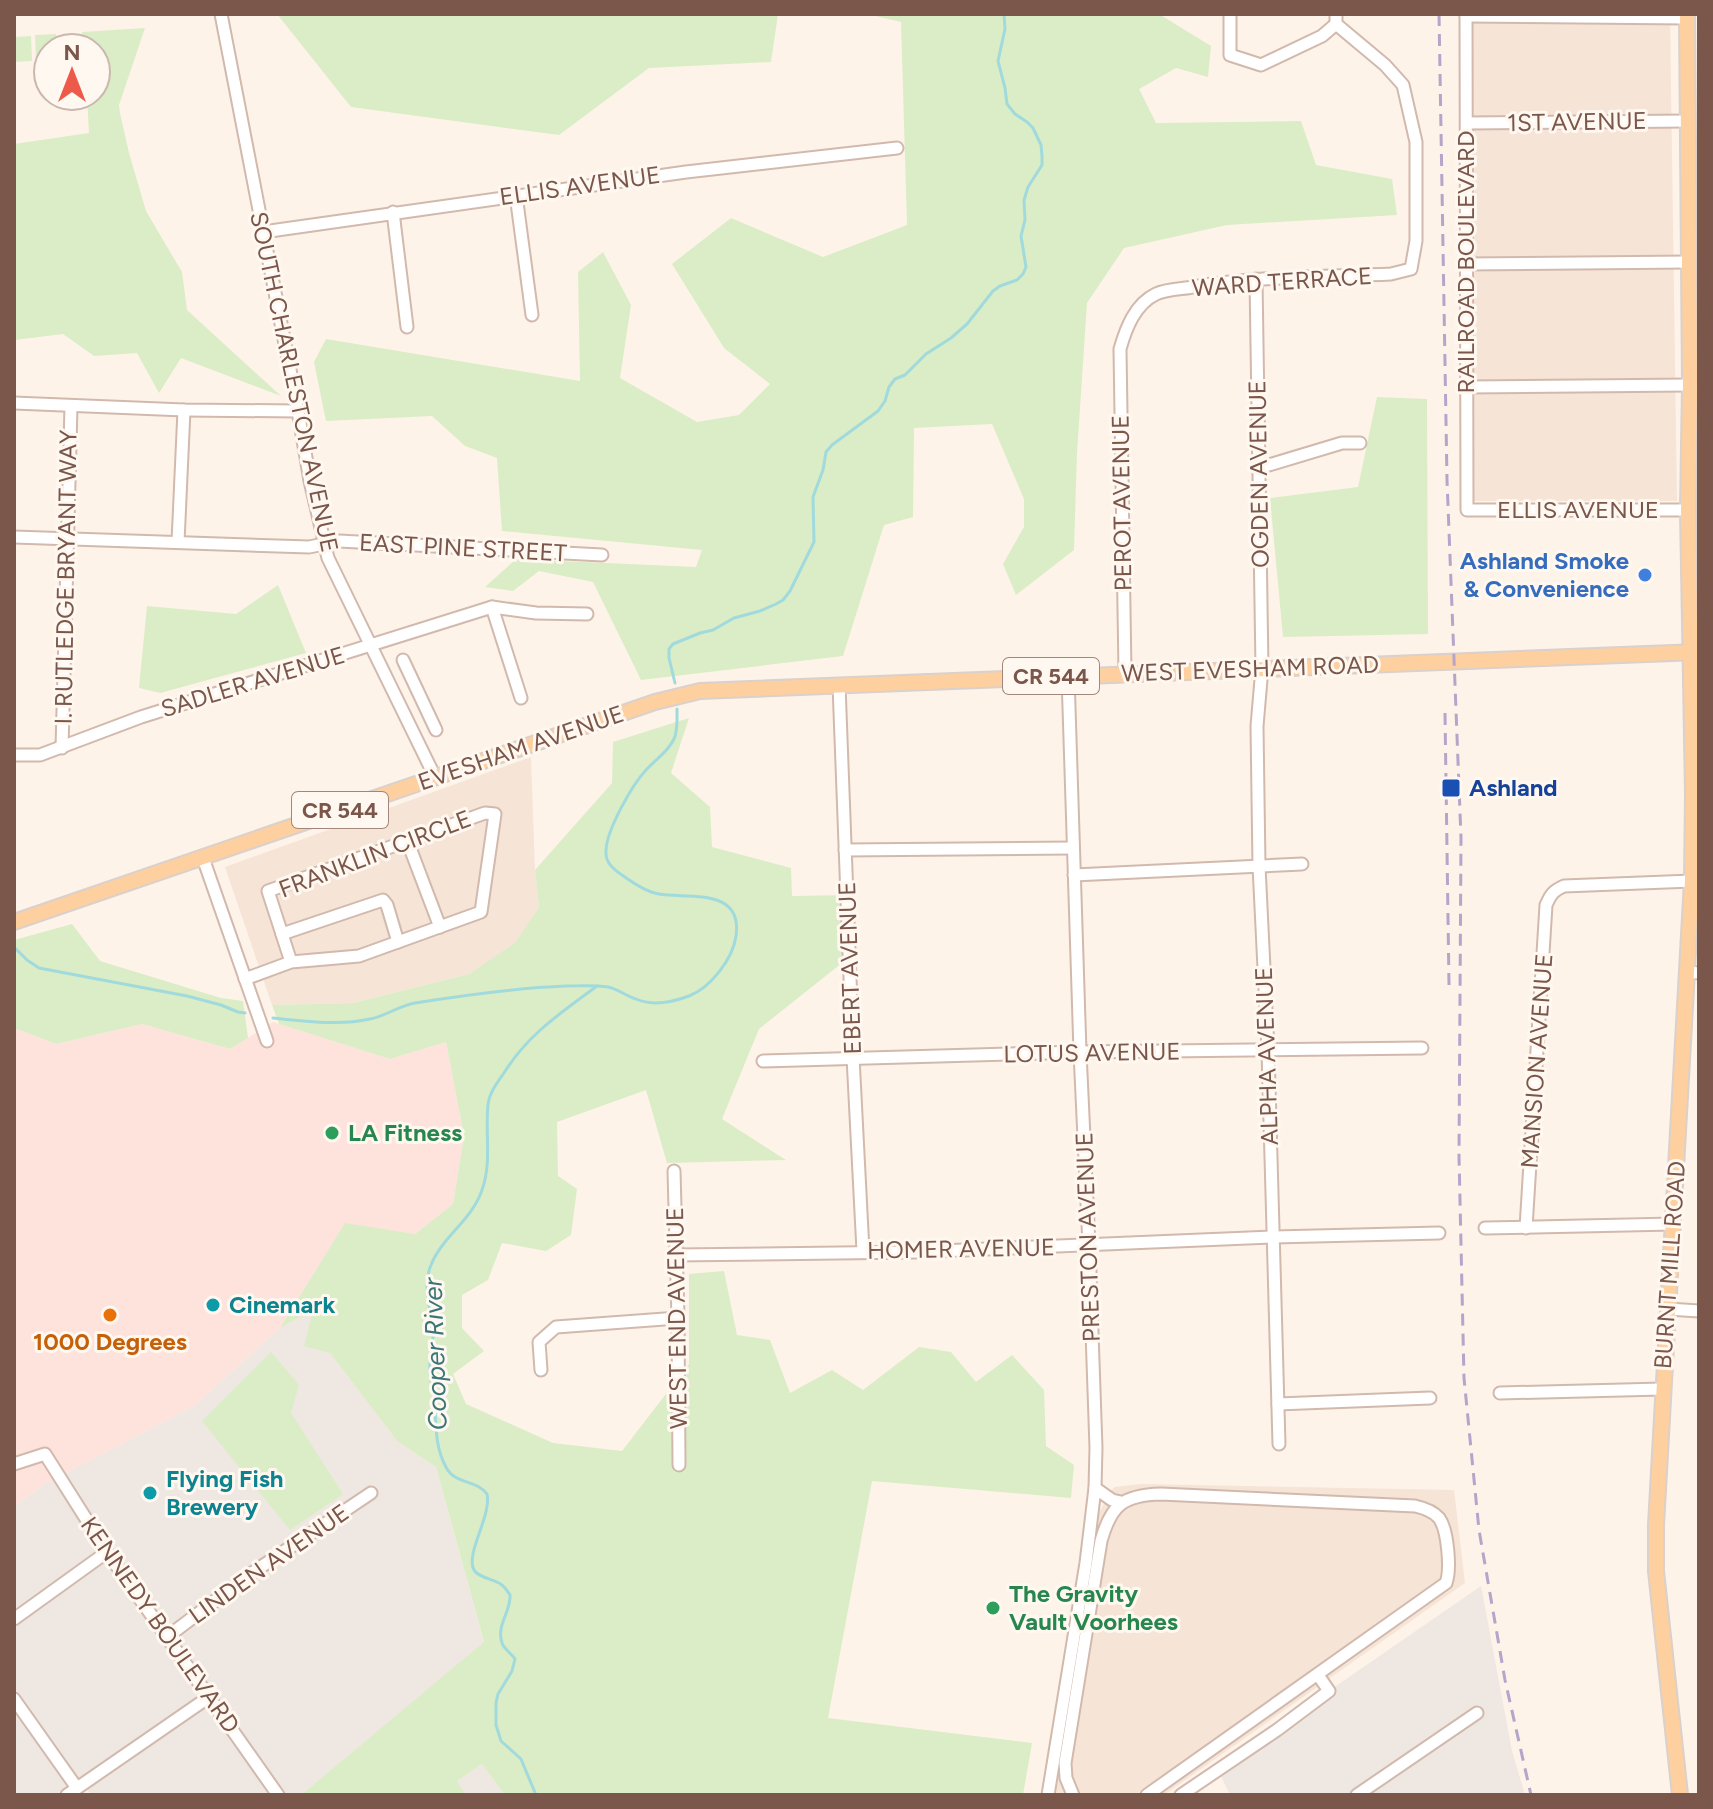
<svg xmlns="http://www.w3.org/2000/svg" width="1713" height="1809" viewBox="0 0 1713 1809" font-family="Figtree,sans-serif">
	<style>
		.residential { fill: #f6e4d7 }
		.commercial { fill: #fee3dd }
		.industrial { fill: #efe7e2 }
		.green { fill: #dbedc6 }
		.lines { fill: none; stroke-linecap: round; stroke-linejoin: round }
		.stream { stroke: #a1dadc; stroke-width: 3 }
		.minor-casing { stroke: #d2b9ad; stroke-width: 15 }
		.major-casing { stroke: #dad0cc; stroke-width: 18 }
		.minor { stroke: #fff; stroke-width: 11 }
		.major { stroke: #fed0a0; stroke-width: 14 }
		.rail { stroke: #b5a5ca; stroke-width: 3; stroke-dasharray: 12 8; stroke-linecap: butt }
		.shop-dot { fill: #3f7fe0; stroke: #fff8f1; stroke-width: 3 }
		.transit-dot { fill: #1a4fb4; stroke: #fff8f1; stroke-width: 3 }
		.leisure-dot { fill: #2e9e5b; stroke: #fff8f1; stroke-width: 3 }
		.culture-dot { fill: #0f9aa8; stroke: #fff8f1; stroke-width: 3 }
		.food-dot { fill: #e8710a; stroke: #fff8f1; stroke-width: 3 }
		.labels { text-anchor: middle; stroke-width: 6; stroke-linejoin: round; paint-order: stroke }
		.shield { fill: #fff8f1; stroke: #a3877c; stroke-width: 2 }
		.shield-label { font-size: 22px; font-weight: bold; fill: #7b564a }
		.street-label { font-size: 24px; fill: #7b564a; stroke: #fff8f1 }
		.shop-label { font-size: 24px; font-weight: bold; fill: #366cbe; stroke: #fff8f1; text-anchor: end }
		.transit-label { font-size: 24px; font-weight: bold; fill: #164399; stroke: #fff8f1; text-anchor: start }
		.leisure-label { font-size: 24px; font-weight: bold; fill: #27864d; stroke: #fff8f1; text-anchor: start }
		.culture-label { font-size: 24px; font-weight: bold; fill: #0d838f; stroke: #fff8f1; text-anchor: start }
		.food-label { font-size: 24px; font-weight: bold; fill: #c56008; stroke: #fff8f1 }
		.water-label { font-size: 26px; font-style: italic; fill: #3a7679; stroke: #fff8f1 }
	</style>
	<rect width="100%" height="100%" fill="#fef3e9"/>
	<g class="residential">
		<polygon points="1473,14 1670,14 1677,501 1472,501"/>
		<polygon points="531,757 535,870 539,907 516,943 469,974 353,1003 272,1005 225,867"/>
		<polygon points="1141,1484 1454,1490 1465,1583 1164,1795 1052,1795 1098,1514 1114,1487"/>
	</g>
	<polygon class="commercial" points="273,1022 390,1059 446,1042 464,1136 453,1204 415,1234 345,1224 280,1328 194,1406 45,1484 14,1506 14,1028 56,1044 142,1024 230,1049"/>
	<g class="industrial">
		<polygon points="313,1310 330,1353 397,1441 436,1467 484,1643 301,1795 91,1795 83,1784 68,1795 14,1795 14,1506 45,1484 194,1406 280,1328"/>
		<polygon points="1481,1586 1512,1751 1525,1795 1230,1795 1217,1768"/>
		<polygon points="482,1764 505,1795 466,1795 457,1781"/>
	</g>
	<g class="green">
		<polygon points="277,14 778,14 771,62 649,68 559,135 351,107"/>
		<polygon points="867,14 1159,14 1211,46 1208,77 1176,68 1139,89 1156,123 1301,121 1316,165 1392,179 1397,215 1227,225 1124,248 1087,303 1077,453 1074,550 1016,595 1003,564 1024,527 1024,499 992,424 914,428 913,517 884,525 843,656 641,680 593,582 539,571 513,591 485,587 516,559 696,567 702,550 502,531 497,458 465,446 432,416 326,421 314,362 326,339 580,381 578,272 603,252 631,305 620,378 697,422 739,415 770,384 724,348 672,264 731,218 823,257 907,225 901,22"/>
		<polygon points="145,28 119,105 120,113 129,153 146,211 182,272 187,310 281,396 181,358 159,393 137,353 94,356 63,334 14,340 14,144 89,133 87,96 96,96 96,48 83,48 82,32"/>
		<polygon points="56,34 57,48 48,48 48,60 36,60 35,35"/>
		<polygon points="31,36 32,61 14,62 14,37"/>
		<polygon points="1377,397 1427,399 1428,634 1283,637 1270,498 1358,487"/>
		<polygon points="278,585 306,653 160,693 139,688 147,606 236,614"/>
		<polygon points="689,718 671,773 710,807 712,847 791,868 792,896 850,895 852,955 759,1029 722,1119 786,1160 667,1163 646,1090 557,1122 558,1176 577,1189 571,1235 546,1251 502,1243 488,1280 462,1295 462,1328 484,1351 453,1374 466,1404 553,1443 622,1451 689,1364 689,1274 724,1271 737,1335 770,1340 790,1393 832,1370 863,1390 919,1347 951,1352 976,1382 1012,1355 1044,1390 1046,1446 1074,1465 1071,1498 872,1481 828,1718 1032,1743 1023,1795 505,1795 482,1764 457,1781 466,1795 301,1795 484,1642 436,1467 397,1441 330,1353 304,1346 313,1310 280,1328 345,1223 415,1234 453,1204 464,1136 446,1042 390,1059 279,1024 272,1005 353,1003 469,974 515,943 539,907 535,870 612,783 613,742"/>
		<polygon points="72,924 100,961 221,998 243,1001 248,1038 230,1049 142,1024 56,1044 14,1028 14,940"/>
		<polygon points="271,1352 299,1385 291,1413 343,1494 290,1530 202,1421"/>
	</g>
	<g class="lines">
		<g class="stream">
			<polyline points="675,683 669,658 669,649 673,644 700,633 713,630 734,618 760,611 776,604 783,600 790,591 814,542 813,497 823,470 826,452 832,445 878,411 885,401 889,387 895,379 905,375 926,354 951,338 967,324 993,291 1000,286 1017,280 1023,274 1026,267 1021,236 1025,220 1024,200 1028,187 1042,165 1042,156 1041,145 1033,128 1027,122 1015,114 1007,104 1005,88 998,61 1005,29 1004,14"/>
			<polyline points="14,947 27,960 39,968 187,996 221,1005 238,1012 245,1013"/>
			<path d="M273,1018C304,1021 339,1026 370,1019C386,1016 398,1006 415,1003C465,995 516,988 566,986C580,986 594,985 608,987C618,989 626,996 636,999C652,1006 673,1002 689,996C710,988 733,959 736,936C743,887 688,899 659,894C646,892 633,883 622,875C613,869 605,862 606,851C606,831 632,785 646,770C655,760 668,752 674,739C678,730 677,719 677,709"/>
			<path d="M536,1795L521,1759L501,1741L496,1725V1703L498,1694L512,1671L515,1659C511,1653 504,1649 502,1643C496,1625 511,1612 510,1595C508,1592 506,1588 502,1585C495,1579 478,1578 474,1570C465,1554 492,1515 487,1494C477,1480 456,1484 447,1469C435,1448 436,1427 435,1404C434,1394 431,1384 430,1374C429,1361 432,1350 433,1337C433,1314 421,1288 431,1265C442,1237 472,1220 482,1190C492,1162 485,1134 488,1105C489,1093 497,1083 504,1073C528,1034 561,1013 597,986"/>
		</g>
		<g class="minor-casing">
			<g id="minor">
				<polyline points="221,14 298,411 310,481 328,558 435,777"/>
				<polyline points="1230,14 1230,55 1261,65 1322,36 1336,24"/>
				<polyline points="1466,14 1467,510 1688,510"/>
				<polyline points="1466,16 1687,18"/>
				<polyline points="1467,123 1688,121"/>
				<polyline points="516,195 532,315"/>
				<polyline points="393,212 407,327"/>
				<polyline points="263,232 686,172 897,148"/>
				<polyline points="1466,264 1689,262"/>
				<polyline points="1256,279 1262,668 1257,726 1259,866 1268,1050 1279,1444"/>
				<polyline points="1466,387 1690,385"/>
				<polyline points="14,403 184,410 298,411"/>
				<polyline points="1259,468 1342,443 1360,443"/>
				<polyline points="14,537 309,547 339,541 602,555"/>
				<polyline points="178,542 184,410"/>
				<polyline points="492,607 521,698"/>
				<polyline points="403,660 436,730"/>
				<path d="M1125,673L1120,349C1126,328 1135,304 1156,294C1166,289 1182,289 1193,287C1258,276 1325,277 1391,274L1411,269L1416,241V142L1403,85L1385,65L1336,24V14"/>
				<polyline points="839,685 853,1057 863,1251"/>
				<polyline points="62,748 71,406"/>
				<polyline points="14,755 40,755 141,717 492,607 536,613 587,614"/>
				<polyline points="407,840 440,927"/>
				<polyline points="845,850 1073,848"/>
				<polyline points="203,858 267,1041"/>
				<polyline points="1074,875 1302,864"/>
				<polyline points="282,934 383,900 387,905 398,942"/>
				<polyline points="1687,972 1699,973"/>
				<polyline points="245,979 291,962 359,956 481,912 495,814 485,813 268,891 291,962"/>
				<polyline points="763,1061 1080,1052 1422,1048"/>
				<polyline points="674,1171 678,1318 679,1465"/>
				<polyline points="1485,1228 1673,1224"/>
				<path d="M1526,1228L1546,905C1551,894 1553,891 1564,886L1692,881"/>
				<polyline points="676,1255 915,1252 1274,1237 1439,1233"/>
				<polyline points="1668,1309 1699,1311"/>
				<polyline points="541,1370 539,1342 556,1327 678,1318"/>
				<polyline points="1500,1393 1662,1389"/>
				<polyline points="1278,1404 1430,1398"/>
				<polyline points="14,1464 45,1454 107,1552 278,1795"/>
				<polyline points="1095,1488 1112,1500 1121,1502"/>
				<polyline points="14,1619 107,1552"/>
				<polyline points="167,1637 252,1573 371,1493"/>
				<polyline points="14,1699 77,1788"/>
				<polyline points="67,1795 209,1697"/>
				<polyline points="1048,1795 1086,1563 1095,1488 1096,1448 1089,1245 1080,1052 1068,676"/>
				<path d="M1073,1795L1066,1778L1065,1763L1101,1541C1111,1505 1123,1495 1161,1494L1415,1506C1424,1508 1433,1511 1439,1518C1448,1530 1451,1570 1446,1583L1147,1795"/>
				<polyline points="1181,1795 1277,1730 1329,1691 1318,1675"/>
				<polyline points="1357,1795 1477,1713"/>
			</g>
		</g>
		<g class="major-casing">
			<g id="major">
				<polyline points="14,922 655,702 700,691 1699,652"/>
				<polyline points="1680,1795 1656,1571 1656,1525 1692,881 1693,793 1688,510 1690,385 1687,14"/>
			</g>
		</g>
		<use href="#minor" class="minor"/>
		<use href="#major" class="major"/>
		<g class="rail">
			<polyline points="1439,14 1447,480 1461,838 1459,1156 1464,1378 1479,1530 1505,1680 1531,1795"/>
			<polyline points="1445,713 1449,985"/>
		</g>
	</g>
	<circle class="shop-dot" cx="1645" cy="575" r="8"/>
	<rect class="transit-dot" x="1441" y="778" width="20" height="20" rx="4"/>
	<g class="leisure-dot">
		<circle cx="332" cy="1133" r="8"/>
		<circle cx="993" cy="1608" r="8"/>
	</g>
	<g class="culture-dot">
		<circle cx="213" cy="1305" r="8"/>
		<circle cx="150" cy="1493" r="8"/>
	</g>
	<circle class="food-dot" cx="110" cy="1315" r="8"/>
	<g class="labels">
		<g class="shield">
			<rect x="1003" y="658" width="96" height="36" rx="6"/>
			<rect x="292" y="792" width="96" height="36" rx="6"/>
		</g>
		<g class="shield-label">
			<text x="1051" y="684">CR 544</text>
			<text x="340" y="818">CR 544</text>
		</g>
		<g class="street-label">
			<text transform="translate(1577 122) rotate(-1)" y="8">1ST AVENUE</text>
			<text transform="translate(580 186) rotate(-8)" y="8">ELLIS AVENUE</text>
			<text transform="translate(1466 262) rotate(-90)" y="8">RAILROAD BOULEVARD</text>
			<text transform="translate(1282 282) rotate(-4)" y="8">WARD TERRACE</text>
			<text transform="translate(294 382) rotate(78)" y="8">SOUTH CHARLESTON AVENUE</text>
			<text transform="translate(1259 474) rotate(-91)" y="8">OGDEN AVENUE</text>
			<text transform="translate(1122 503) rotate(-91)" y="8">PEROT AVENUE</text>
			<text x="1578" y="518">ELLIS AVENUE</text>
			<text transform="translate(463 548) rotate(3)" y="8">EAST PINE STREET</text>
			<text transform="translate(66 577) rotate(-89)" y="8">I. RUTLEDGE BRYANT WAY</text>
			<text transform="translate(1250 669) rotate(-2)" y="8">WEST EVESHAM ROAD</text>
			<text transform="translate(253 682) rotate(-17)" y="8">SADLER AVENUE</text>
			<text transform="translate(521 748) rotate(-19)" y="8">EVESHAM AVENUE</text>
			<text transform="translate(375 854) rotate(-21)" y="8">FRANKLIN CIRCLE</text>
			<text transform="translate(850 968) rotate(-92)" y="8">EBERT AVENUE</text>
			<text transform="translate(1092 1053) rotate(-1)" y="8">LOTUS AVENUE</text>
			<text transform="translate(1267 1056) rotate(-92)" y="8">ALPHA AVENUE</text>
			<text transform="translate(1537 1061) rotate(-86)" y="8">MANSION AVENUE</text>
			<text transform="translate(1088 1237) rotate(-92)" y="8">PRESTON AVENUE</text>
			<text transform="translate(961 1249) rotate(-1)" y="8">HOMER AVENUE</text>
			<text transform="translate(1670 1265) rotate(-86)" y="8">BURNT MILL ROAD</text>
			<text transform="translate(677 1318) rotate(-91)" y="8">WEST END AVENUE</text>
			<text transform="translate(269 1564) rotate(-35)" y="8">LINDEN AVENUE</text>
			<text transform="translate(160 1625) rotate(55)" y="8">KENNEDY BOULEVARD</text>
		</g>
		<g class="shop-label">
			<text x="1629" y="569">Ashland Smoke<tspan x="1629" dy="28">&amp; Convenience</tspan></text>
		</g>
		<g class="transit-label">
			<text x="1469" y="796">Ashland</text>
		</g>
		<g class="leisure-label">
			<text x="348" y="1141">LA Fitness</text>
			<text x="1009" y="1602">The Gravity<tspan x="1009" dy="28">Vault Voorhees</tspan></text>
		</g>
		<g class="culture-label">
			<text x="229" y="1313">Cinemark</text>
			<text x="166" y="1487">Flying Fish<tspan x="166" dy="28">Brewery</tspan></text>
		</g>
		<g class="food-label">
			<text x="110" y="1350">1000 Degrees</text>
		</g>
		<g class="water-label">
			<text transform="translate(435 1354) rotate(-92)" y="9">Cooper River</text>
		</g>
	</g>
	<rect width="1713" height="1809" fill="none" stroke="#7b564a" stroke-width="32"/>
	<g transform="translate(72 72)"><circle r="38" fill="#fff8f1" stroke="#cab7ae" stroke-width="2"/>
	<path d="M0-6L14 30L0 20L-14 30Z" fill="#ed5a49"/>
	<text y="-12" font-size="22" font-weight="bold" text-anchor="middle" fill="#7b564a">N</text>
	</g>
</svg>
